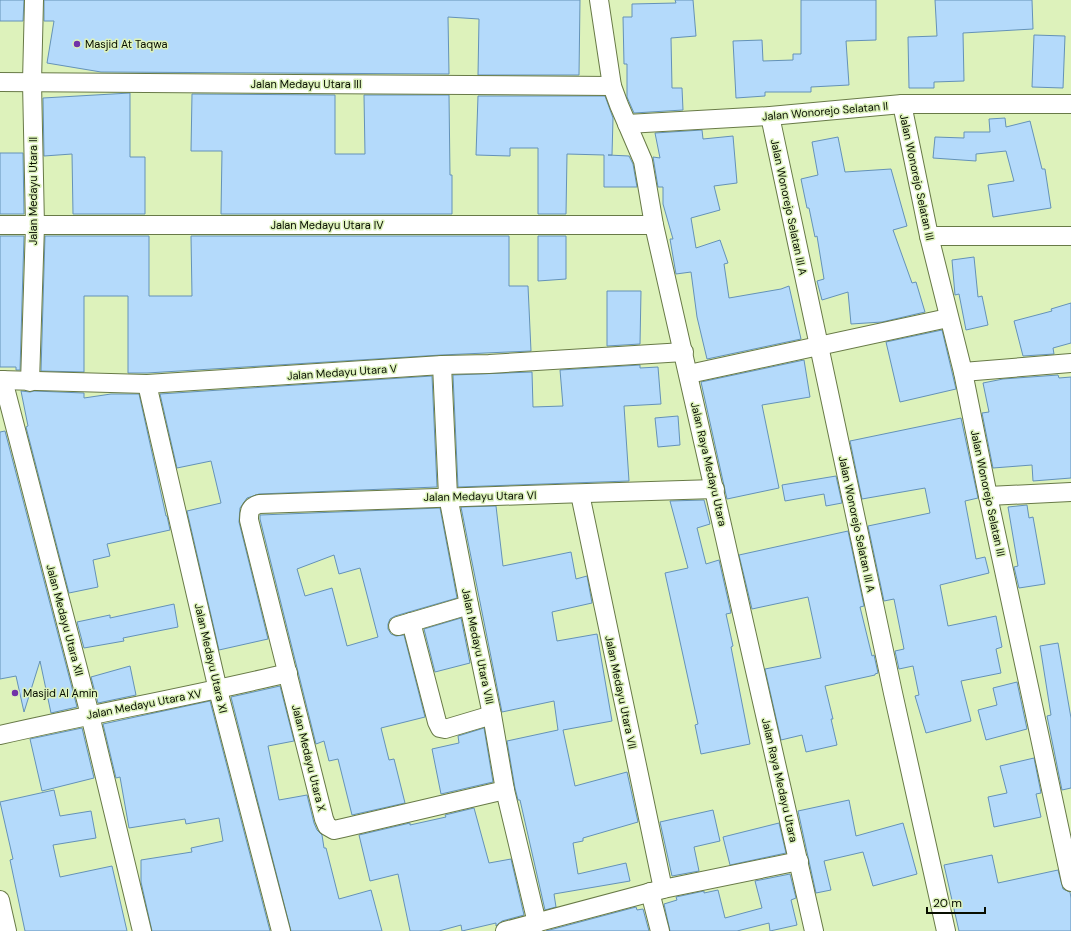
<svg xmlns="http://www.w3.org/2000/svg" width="1071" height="931" viewBox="0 0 1071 931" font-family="'DM Sans',sans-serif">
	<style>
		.building { fill: #b4dafb; stroke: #6492b8; fill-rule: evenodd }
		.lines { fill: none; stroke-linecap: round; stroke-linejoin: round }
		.minor-casing { stroke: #687a47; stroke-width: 20 }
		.minor { stroke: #fff; stroke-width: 18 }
		.poi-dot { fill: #7132a8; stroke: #ddf2bb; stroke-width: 1.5 }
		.labels { text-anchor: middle; stroke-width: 3; stroke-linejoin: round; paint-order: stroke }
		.poi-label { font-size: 11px; fill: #080e00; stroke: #ddf2bb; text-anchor: start }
		.street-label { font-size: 11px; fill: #080e00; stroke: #ddf2bb }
	</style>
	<rect width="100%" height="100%" fill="#ddf2bb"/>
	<g class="building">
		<polygon points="0,0 24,0 23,21 0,21"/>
		<polygon points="44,0 580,0 579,75 478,75 479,19 448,17 449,74 101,72 47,63 54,21 44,21"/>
		<polygon points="675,0 693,0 696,36 671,38 672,88 682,88 683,110 634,113 627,97 627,64 624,64 623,17 632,17 632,4 676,3"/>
		<polygon points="801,0 876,0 876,40 846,41 849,85 811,87 811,92 765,92 765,96 736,98 733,41 762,40 763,61 793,60 793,54 801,54"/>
		<polygon points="935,0 1032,0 1033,29 963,33 964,81 934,82 934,88 909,88 908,37 937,36"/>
		<polygon points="1034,35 1065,36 1063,88 1032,87"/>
		<polygon points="130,93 130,157 145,157 145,214 73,214 72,154 44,156 43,98"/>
		<polygon points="192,94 335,95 335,154 365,154 364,95 449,95 450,175 452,175 452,214 221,214 222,151 191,151"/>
		<polygon points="478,96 605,96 613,118 612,155 608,155 629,156 633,164 637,187 604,187 604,155 567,154 566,214 538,214 538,148 510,148 510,156 476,155"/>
		<polygon points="1005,118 1006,127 1030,121 1042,169 1045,169 1051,208 993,217 988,185 1014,181 1006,151 976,154 976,161 933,158 935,137 964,138 964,132 990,132 989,119"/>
		<polygon points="702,130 703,139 733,136 737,183 714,186 720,210 691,218 696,248 720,240 728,263 724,264 729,298 781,289 789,286 801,339 707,359 697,317 691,272 676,274 670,239 673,239 663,204 663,187 658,187 653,157 660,158 655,133"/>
		<polygon points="838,137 845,172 891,169 907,226 893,230 912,283 916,282 925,312 882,322 851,324 848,292 822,300 817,281 824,279 817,236 815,237 809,208 807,208 801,179 818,175 812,142"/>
		<polygon points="0,153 23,153 24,214 0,214"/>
		<polygon points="0,236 24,236 20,370 16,370 16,367 0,367"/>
		<polygon points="45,236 149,236 149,296 192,296 191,236 509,236 509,286 528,286 531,351 441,355 147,373 128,373 128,296 84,296 84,372 41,371"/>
		<polygon points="538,236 566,236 566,279 538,281"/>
		<polygon points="974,257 978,297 982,296 988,325 966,330 959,294 955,295 952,260"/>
		<polygon points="607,291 641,291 640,344 607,346"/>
		<polygon points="1071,303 1071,343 1053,348 1054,354 1023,356 1014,321 1052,311 1051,309"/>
		<polygon points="942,330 956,389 900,402 886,342"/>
		<polygon points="804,360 810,397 762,405 779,488 727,499 701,382"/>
		<polygon points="640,365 640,368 658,367 661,404 624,406 629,481 458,487 453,375 532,372 533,407 563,406 560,370"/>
		<polygon points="1058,375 1059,378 1071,377 1071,478 1033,481 1032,465 993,468 982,413 989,412 983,383 1003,379"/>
		<polygon points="432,376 437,487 259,494 247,498 240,508 239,522 268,639 219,650 187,511 221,503 211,461 177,468 160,394"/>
		<polygon points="21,391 30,392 34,391 84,393 84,398 111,394 139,394 166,516 167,516 170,530 107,544 110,556 93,560 98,587 69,593 26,427 28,426"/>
		<polygon points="678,416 680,445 658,447 655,418"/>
		<polygon points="961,418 978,498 965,501 976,559 985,557 989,573 940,585 948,626 996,616 1002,647 996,649 1001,673 961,681 971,721 926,733 915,696 919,695 913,666 899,669 895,651 904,649 894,599 884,601 868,526 930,513 925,488 862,499 850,441"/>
		<polygon points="5,431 77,707 51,713 40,661 24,712 16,676 0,679 0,432"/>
		<polygon points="836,476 842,503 826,506 824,494 785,501 782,485"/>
		<polygon points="704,500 710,524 697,528 706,564 719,560 731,613 726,614 733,646 731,647 750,744 701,754 695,725 698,724 665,573 688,568 670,501"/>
		<polygon points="1027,505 1029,518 1033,517 1045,584 1019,588 1014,567 1018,566 1008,507"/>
		<polygon points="496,506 503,566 571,552 576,579 587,576 592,603 552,612 557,641 597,634 612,721 563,730 575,786 627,772 638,822 583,838 583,841 573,843 578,874 626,863 630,881 554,894 556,907 545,910 520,800 518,800 515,788 507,741 558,730 554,701 502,712 461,507"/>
		<path d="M440,508L457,598L395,616L390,619L388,624V629L391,634L396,636L404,635L425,717L381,728L389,760L394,759L405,803L352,815L338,759L329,761L324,741L316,744L260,519V515ZM334,555L339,574L360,568L378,637L347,646L332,588L305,596L297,569Z"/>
		<polygon points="848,531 864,606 860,607 872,656 874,655 878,673 875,674 875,675 825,686 833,719 831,719 837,745 806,752 802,735 781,740 765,669 821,658 808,597 752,609 739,555"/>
		<polygon points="174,604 178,627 123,638 124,641 84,648 77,622 110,615 110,618"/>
		<polygon points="461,618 470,663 435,672 424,629"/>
		<polygon points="1058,643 1071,718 1071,788 1062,790 1047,716 1051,715 1040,646"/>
		<polygon points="130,666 136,695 98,703 91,677"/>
		<polygon points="1017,682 1027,729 986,740 978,710 997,705 993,688"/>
		<polygon points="280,686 294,741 268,746 279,800 307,795 314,823 317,830 322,835 324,848 326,848 339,899 371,890 382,931 291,931 231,697"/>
		<polygon points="210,701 270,931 152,931 141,882 141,860 192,852 191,848 223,841 219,818 186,824 185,819 129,828 120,777 116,778 103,724"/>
		<polygon points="82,728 94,778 42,791 30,739"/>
		<polygon points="484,728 493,782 441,794 432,749 459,743 458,736"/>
		<polygon points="1034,758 1041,793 1036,794 1041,817 994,827 988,797 1007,793 1000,766"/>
		<polygon points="54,790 60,816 91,811 96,838 53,845 60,877 112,866 127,931 25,931 10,860 13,859 0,802"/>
		<polygon points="849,800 856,836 903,823 917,874 873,886 863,852 824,861 831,890 816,893 798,811"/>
		<polygon points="474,808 489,863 511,859 524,915 502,921 496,926 496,923 462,931 461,925 439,931 410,931 398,874 370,881 359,835 410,823 410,825 446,817 445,815"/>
		<polygon points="713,810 720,841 694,847 699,871 672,876 660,822"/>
		<polygon points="779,823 786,853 730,865 723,837"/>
		<polygon points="992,855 998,883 1058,870 1063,889 1070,892 1071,898 1071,931 959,931 944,865"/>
		<polygon points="790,874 796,898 791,900 797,925 770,931 769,923 737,931 670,931 664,904 677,900 676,897 704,891 704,893 718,890 725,918 762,908 755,881"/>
		<polygon points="636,907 637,910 643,909 649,931 546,931"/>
	</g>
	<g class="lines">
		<g class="minor-casing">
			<g id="minor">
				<polyline points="599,0 612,86 619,105 643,161 654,225 814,931"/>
				<polyline points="0,82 612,86"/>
				<polyline points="902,104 929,236 963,372 988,496 1071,882"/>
				<polyline points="770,116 893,693 946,931"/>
				<polyline points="627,124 770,116 902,104 1071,104"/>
				<polyline points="0,225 654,225"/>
				<polyline points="929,236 1071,236"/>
				<polyline points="442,365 448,496 469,605 492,715 505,790 537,923"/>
				<polyline points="963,372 1071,363"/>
				<polyline points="689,374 948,318"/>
				<polyline points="0,380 147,384 442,365 489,364 684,352"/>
				<polyline points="3,380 90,715 142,931"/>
				<polyline points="30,382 35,226 32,82 34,0"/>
				<polyline points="147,384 218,690 281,931"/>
				<polyline points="580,494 663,889"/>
				<polyline points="988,496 1071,492"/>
				<polyline points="411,622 437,722 440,728 445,729 492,715"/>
				<polyline points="398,626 469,605"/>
				<path d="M0,735C96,713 192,696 288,673"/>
				<path d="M505,790L343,828L334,830L327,826L324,819L249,520C249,511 250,507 259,504C411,498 563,494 715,489"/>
				<polyline points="650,892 660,931"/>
				<polyline points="0,900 7,931"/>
				<polyline points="505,931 663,889 799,861"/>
			</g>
		</g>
		<use href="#minor" class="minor"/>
	</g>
	<g class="poi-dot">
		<circle cx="77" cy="44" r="4"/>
		<circle cx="15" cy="693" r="4"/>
	</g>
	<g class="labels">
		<g class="poi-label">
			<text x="85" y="48">Masjid At Taqwa</text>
			<text x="23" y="697">Masjid Al Amin</text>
		</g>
		<g class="street-label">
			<text x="306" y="88">Jalan Medayu Utara III</text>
			<text transform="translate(825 111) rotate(-5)" y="4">Jalan Wonorejo Selatan II</text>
			<text transform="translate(917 177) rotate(78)" y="4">Jalan Wonorejo Selatan III</text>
			<text transform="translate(33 191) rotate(-90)" y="4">Jalan Medayu Utara II</text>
			<text transform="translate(789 207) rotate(78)" y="4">Jalan Wonorejo Selatan III A</text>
			<text x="327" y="229">Jalan Medayu Utara IV</text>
			<text transform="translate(342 372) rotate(-4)" y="4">Jalan Medayu Utara V</text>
			<text transform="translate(709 464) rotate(77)" y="4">Jalan Raya Medayu Utara</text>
			<text transform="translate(988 493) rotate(78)" y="4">Jalan Wonorejo Selatan III</text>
			<text transform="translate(480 496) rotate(-1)" y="4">Jalan Medayu Utara VI</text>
			<text transform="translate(857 524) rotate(78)" y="4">Jalan Wonorejo Selatan III A</text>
			<text transform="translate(65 620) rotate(75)" y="4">Jalan Medayu Utara XII</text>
			<text transform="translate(478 646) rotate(78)" y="4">Jalan Medayu Utara VIII</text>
			<text transform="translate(211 658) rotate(77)" y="4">Jalan Medayu Utara XI</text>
			<text transform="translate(621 692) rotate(78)" y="4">Jalan Medayu Utara VII</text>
			<text transform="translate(144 704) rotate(-11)" y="4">Jalan Medayu Utara XV</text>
			<text transform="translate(309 758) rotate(76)" y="4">Jalan Medayu Utara X</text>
			<text transform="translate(780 780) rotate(77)" y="4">Jalan Raya Medayu Utara</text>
		</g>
	</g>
	<path d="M927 907v6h58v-6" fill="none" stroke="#080e00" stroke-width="2"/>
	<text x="933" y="907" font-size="12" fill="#080e00" stroke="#ddf2bb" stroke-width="3" paint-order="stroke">20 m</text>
</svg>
